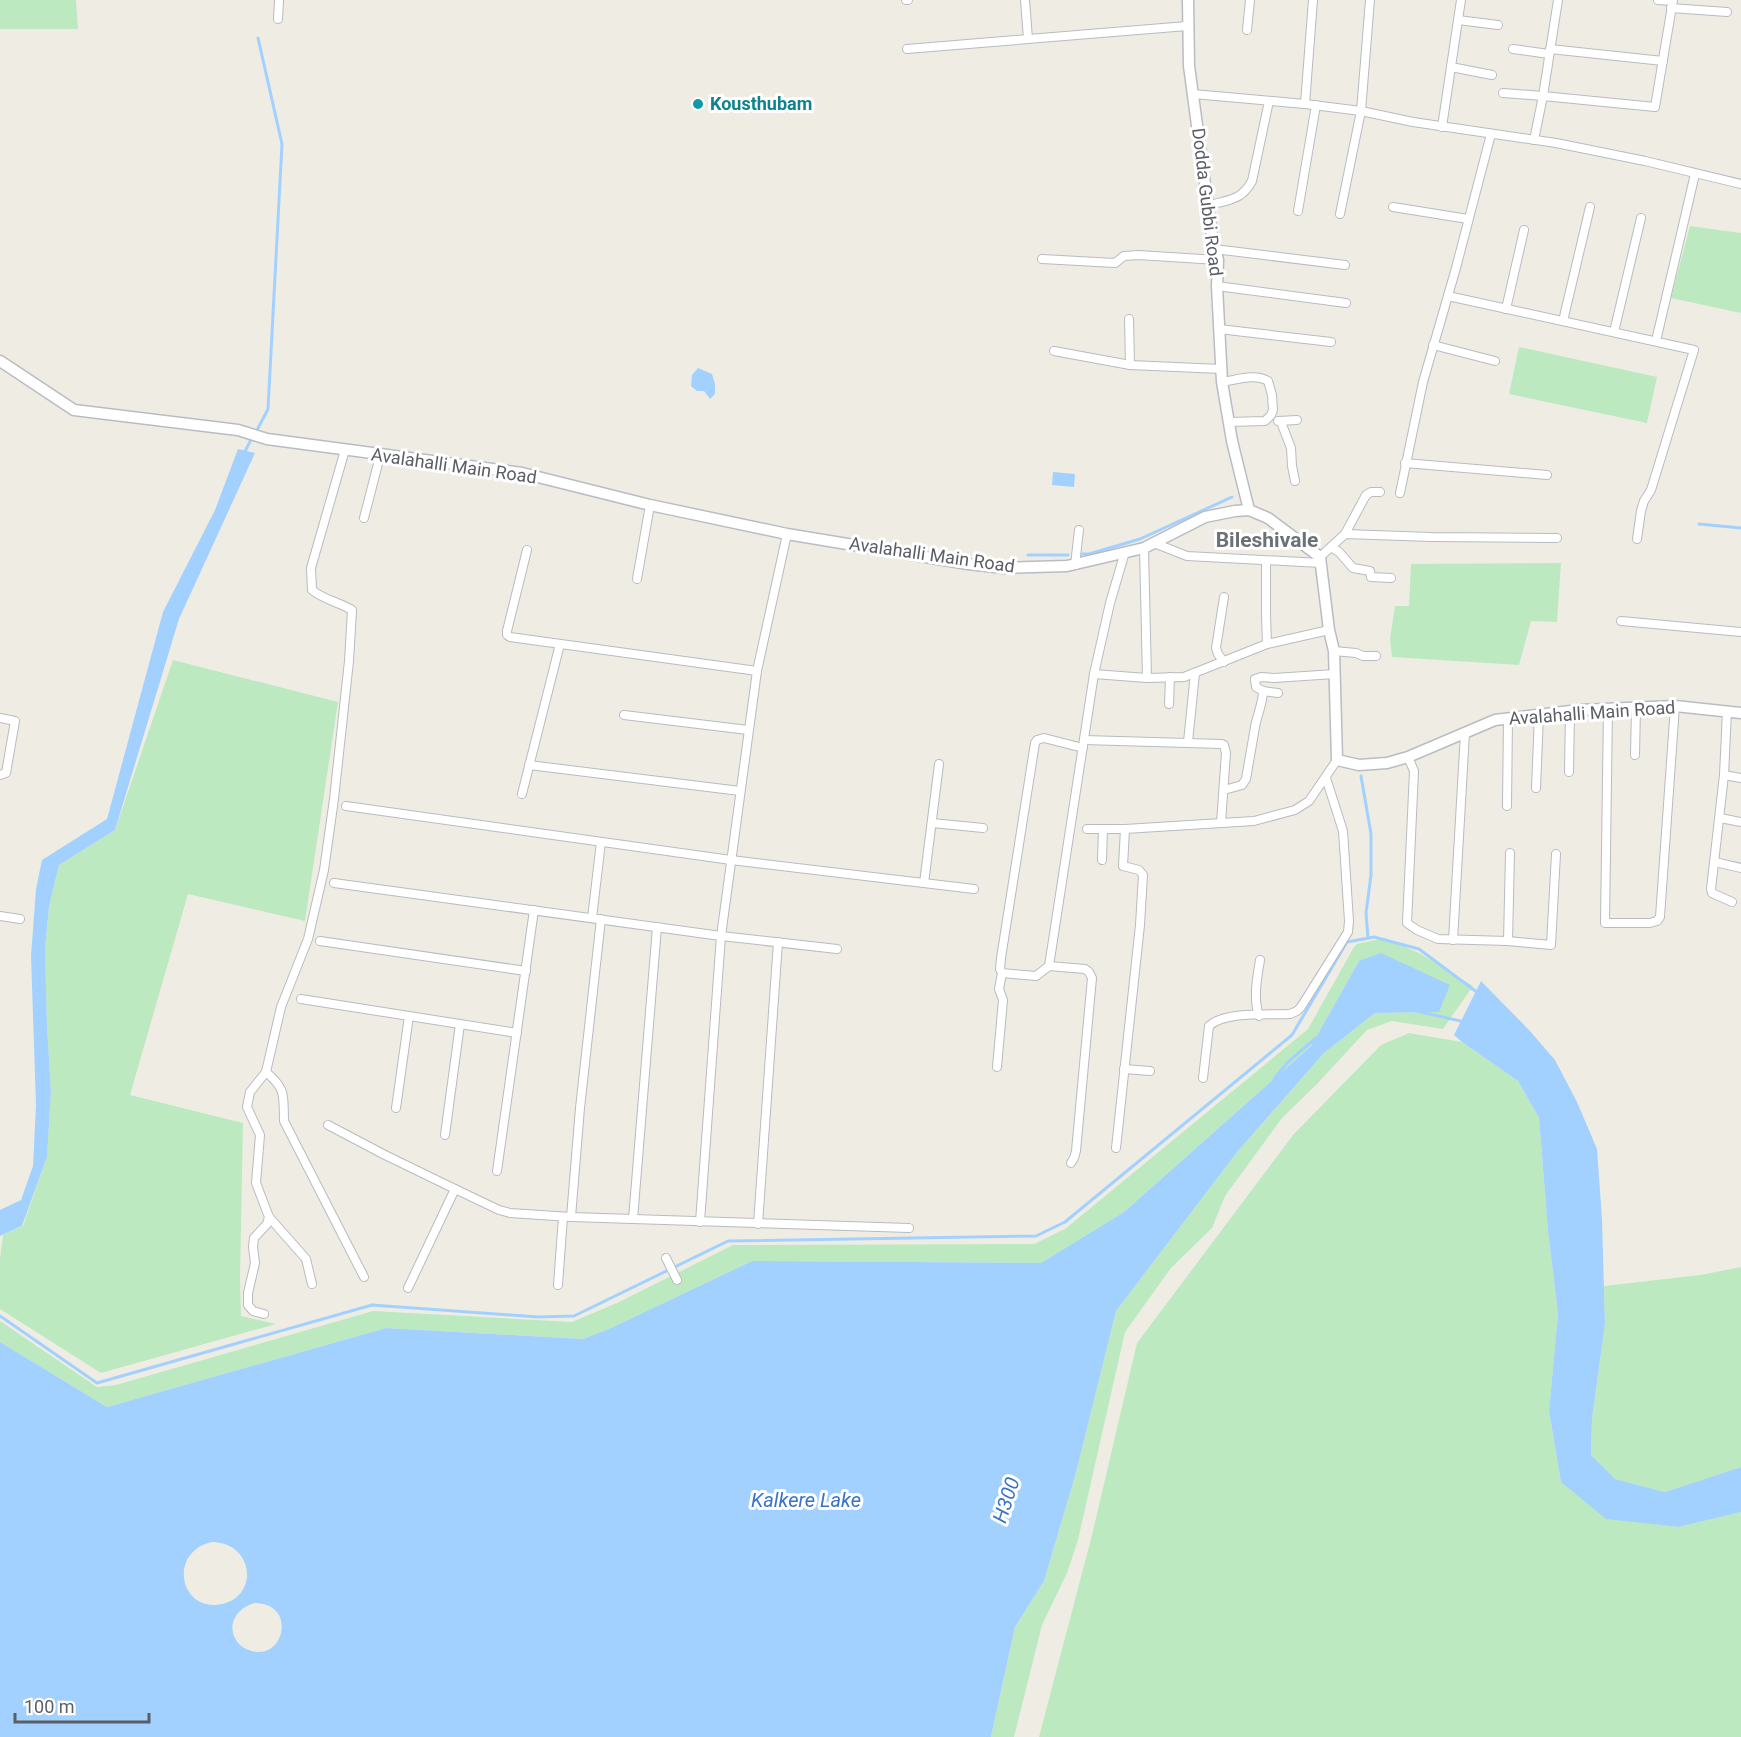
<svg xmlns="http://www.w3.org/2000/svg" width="1741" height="1737" viewBox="0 0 1741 1737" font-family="Roboto,sans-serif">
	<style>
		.green { fill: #bde9c0 }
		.water { fill: #a3d1ff; fill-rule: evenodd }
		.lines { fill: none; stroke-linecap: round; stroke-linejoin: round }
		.stream { stroke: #a3d1ff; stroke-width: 3 }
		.minor-casing { stroke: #b8bbc0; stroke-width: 10 }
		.secondary-casing { stroke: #b9bcc3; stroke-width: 13 }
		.minor { stroke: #fff; stroke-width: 8 }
		.secondary { stroke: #fff; stroke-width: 10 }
		.culture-dot { fill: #0f9aa8; stroke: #fff; stroke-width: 2 }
		.labels { text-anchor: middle; stroke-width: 6; stroke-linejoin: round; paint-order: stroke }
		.culture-label { font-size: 18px; font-weight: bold; fill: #0d838f; stroke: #fff; text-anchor: start }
		.street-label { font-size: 18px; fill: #5b5f65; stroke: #fff }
		.water-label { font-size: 20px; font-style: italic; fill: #3974c4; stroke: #fff }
		.quarter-label { font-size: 21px; font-weight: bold; fill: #6c7177; stroke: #fff }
	</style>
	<rect width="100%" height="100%" fill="#efede3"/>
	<g class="green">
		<polygon points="0,0 76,0 78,29 0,29"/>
		<polygon points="1690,226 1741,233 1741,313 1671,298"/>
		<polygon points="1519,347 1657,377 1647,423 1509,394"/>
		<polygon points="1561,563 1557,622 1531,621 1519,665 1392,657 1390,639 1395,606 1409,606 1411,564"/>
		<polygon points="173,660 338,702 305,921 188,894 130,1095 243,1123 240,1278 241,1316 276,1324 101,1373 0,1309 0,1259 3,1235 23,1226 47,1157 51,1091 47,1026 45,949 49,907 59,865 115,830"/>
		<polygon points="1385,938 1421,954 1473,986 1443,1029 1392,1021 1367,1030 1317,1084 1282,1118 1225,1196 1212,1228 1171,1268 1125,1332 1078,1540 1067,1573 1042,1625 1014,1737 991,1737 1015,1627 1044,1581 1076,1473 1116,1311 1238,1151 1324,1053 1375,1013 1439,1012 1359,961 1311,1046 1124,1212 1041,1263 752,1261 611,1328 583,1339 386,1328 107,1407 0,1342 0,1321 97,1387 116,1385 373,1311 572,1322 619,1302 733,1245 1034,1244 1065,1229 1308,1029 1354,947 1357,944"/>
		<polygon points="1409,1033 1462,1042 1518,1081 1539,1118 1548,1231 1558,1314 1549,1411 1561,1482 1679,1527 1741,1512 1741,1737 1039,1737 1092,1535 1137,1343 1293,1135 1381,1045"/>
		<polygon points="1741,1267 1741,1467 1665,1492 1614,1479 1591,1455 1592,1419 1605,1324 1604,1286 1700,1275"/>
	</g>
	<g class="water">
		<polygon points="698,368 712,374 715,384 715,394 710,399 704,391 697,391 691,386 692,375"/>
		<polygon points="238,449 255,453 179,619 115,830 59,865 49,907 45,949 47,1026 51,1091 47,1157 22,1226 0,1236 0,1210 21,1200 33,1166 36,1105 31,956 36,889 42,860 107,819 163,612 215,510"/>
		<polygon points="1053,472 1075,474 1074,487 1052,485"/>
		<path d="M1381,953L1450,985L1439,1012L1375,1013L1324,1053L1238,1151L1116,1311L1076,1473L1044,1581L1015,1627L991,1737H0V1342L107,1407L386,1328L583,1339L611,1328L752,1261L1041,1263L1124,1212L1311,1046L1359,961ZM212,1542C257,1543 259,1602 216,1605C178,1607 170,1551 212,1542ZM255,1603C299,1604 283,1664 249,1650C243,1648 238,1644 235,1638C227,1622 239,1607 255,1603Z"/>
		<polygon points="1481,981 1530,1031 1555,1060 1577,1102 1597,1149 1602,1219 1605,1324 1592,1419 1591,1455 1615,1479 1665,1492 1741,1467 1741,1512 1679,1527 1606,1519 1561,1482 1549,1411 1558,1314 1548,1231 1539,1118 1518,1081 1462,1042 1454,1035"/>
	</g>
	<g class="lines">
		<g class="stream">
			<polyline points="256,432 268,409 282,144 258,38"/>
			<polyline points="244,453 252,438"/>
			<polyline points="1699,524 1741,528"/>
			<polyline points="1082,554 1089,554 1140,539 1232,497"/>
			<polyline points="1028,555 1068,555"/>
			<polyline points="1361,776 1371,834 1371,875 1366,913 1368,938"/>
			<polyline points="1416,1011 1465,1022"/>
			<polyline points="1274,1079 1288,1062 1316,1038"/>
			<polyline points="0,1316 97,1383 372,1305 538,1317 574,1316 728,1241 1036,1236 1065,1222 1292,1035 1347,942 1374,937 1419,949 1478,993"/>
		</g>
		<g class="minor-casing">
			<g id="minor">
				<polyline points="906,0 908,0"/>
				<polyline points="1025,0 1028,39"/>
				<polyline points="1658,0 1672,1"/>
				<polyline points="1671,8 1727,12"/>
				<polyline points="278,19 279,0"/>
				<polyline points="1458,20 1498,25"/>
				<polyline points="1247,30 1250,0"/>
				<polyline points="907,49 1187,26"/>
				<polyline points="1513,49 1549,54"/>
				<polyline points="1550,49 1663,61"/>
				<polyline points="1451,67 1492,75"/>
				<polyline points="1503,93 1543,96 1558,0"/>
				<polyline points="1193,94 1305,104 1361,111 1413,122 1556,143 1645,161 1741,184"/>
				<polyline points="1305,104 1313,0"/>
				<polyline points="1442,127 1461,0"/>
				<polyline points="1534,140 1543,96 1655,107 1673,0"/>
				<path d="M1208,206C1229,199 1241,201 1252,181L1269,101"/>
				<polyline points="1393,207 1468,219"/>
				<polyline points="1298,211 1316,105"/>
				<polyline points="1340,214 1361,111 1370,0"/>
				<polyline points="1214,249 1345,265"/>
				<polyline points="1042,259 1115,263 1124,256 1138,255 1218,260"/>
				<polyline points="1217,286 1346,303"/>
				<polyline points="1448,296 1694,350 1651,490 1644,501 1641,511 1637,539"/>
				<polyline points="1506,309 1524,230"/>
				<polyline points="1129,319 1130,365"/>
				<polyline points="1563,321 1590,207"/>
				<polyline points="1219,329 1331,342"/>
				<polyline points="1614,332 1641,218"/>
				<polyline points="1656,341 1695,174"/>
				<polyline points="1433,345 1495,361"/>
				<polyline points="1054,351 1130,365 1221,369"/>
				<path d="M1222,382C1237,380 1254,373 1268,381L1272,395L1273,410L1271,415L1265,421L1229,422"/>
				<polyline points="1278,421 1297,420"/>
				<polyline points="1281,422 1291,448 1292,466 1295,481"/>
				<polyline points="1405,463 1547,475"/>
				<polyline points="1400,493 1423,382 1456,268 1491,134"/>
				<polyline points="364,518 380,456"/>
				<polyline points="1345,534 1366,495 1371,492 1380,492"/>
				<polyline points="1154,543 1187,556 1321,563"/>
				<polyline points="1331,547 1339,552 1353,568 1370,571 1371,577 1391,578"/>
				<polyline points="1144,548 1147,678"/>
				<polyline points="527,550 507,631 507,635 510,637 757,671"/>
				<polyline points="1320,557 1345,534 1431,537 1557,538"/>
				<polyline points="1266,561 1266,615 1267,644"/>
				<polyline points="1075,565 1079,530"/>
				<polyline points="637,579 650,505"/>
				<polyline points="1621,621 1741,632"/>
				<polyline points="1334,651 1356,653 1363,656 1376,656"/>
				<polyline points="1224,662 1218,654 1216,648 1224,597"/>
				<polyline points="1094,674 1147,678 1184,677 1267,644 1329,630"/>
				<polyline points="1263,691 1278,693"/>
				<polyline points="1169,704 1170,677"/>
				<polyline points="1608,709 1605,923 1650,923 1657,921 1660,917 1675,706"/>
				<polyline points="1727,711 1724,775 1711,889 1712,893 1732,902"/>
				<polyline points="624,715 748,730"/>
				<polyline points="0,718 15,721 6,773 0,775"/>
				<polyline points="1084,740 1222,744 1224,745 1226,753 1221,823"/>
				<polyline points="1188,742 1195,673"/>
				<polyline points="1083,748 1044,738 1037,740 1035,743 1001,958 1000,969 1002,973 1036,976 1049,966 1094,674 1110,603 1125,552"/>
				<polyline points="1635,755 1636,707"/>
				<polyline points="1408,757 1414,771 1407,923 1417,930 1438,939 1508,941 1510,853"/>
				<polyline points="529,765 740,791"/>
				<polyline points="1569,772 1570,711"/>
				<polyline points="1724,775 1741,778"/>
				<polyline points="1536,788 1539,715"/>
				<path d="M1224,790L1242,785L1246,779C1249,762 1252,744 1255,727C1257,715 1263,703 1263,691L1256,687L1255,679L1261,677L1274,678L1335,674"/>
				<polyline points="522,794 560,644"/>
				<polyline points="346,806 731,860 974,889"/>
				<polyline points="1507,806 1508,718"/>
				<polyline points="1720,818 1741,822"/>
				<polyline points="932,823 983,828"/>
				<polyline points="1087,829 1125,829 1254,821 1295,810 1309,801 1337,760"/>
				<polyline points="1102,860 1103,829"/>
				<polyline points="1715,862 1741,868"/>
				<polyline points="334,883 721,936 757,671 787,534"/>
				<polyline points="924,883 939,764"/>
				<polyline points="0,916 20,919"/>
				<polyline points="592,918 601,842"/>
				<polyline points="1453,940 1465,733"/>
				<polyline points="320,941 526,971"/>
				<polyline points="1508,941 1551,945 1556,854"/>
				<polyline points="1049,966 1085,969 1089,972 1092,978 1076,1151 1074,1158 1071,1163"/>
				<polyline points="301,999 517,1033"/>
				<path d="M1259,1016C1253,998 1257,978 1260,960"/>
				<polyline points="997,1067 1003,1000 999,989 1002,973"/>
				<polyline points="1124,1069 1150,1071"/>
				<path d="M266,1072C287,1090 283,1096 284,1121L364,1277"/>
				<path d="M1203,1078L1209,1026C1225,1011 1268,1015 1290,1014L1297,1011L1301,1007L1348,932L1349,921L1343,831L1326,778"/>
				<polyline points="396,1108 409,1016"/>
				<polyline points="328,1125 385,1155 455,1189 499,1210 510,1213 571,1217 909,1228"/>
				<polyline points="445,1135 460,1024"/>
				<polyline points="1116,1148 1140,925 1143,875 1139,870 1123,866 1125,829"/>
				<polyline points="497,1171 534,910"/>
				<polyline points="571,1217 580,1108 601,919"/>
				<polyline points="633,1219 657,927"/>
				<polyline points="700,1222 721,936 837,949"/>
				<polyline points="758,1224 778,942"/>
				<polyline points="666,1258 677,1280"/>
				<path d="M312,1284L306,1259L269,1217L256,1183L260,1135L247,1107L250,1092L266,1072L281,1007L308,939L324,870L334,799L349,661L352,610C339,602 324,600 312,590L311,568L345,450"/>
				<polyline points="558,1285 563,1217"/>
				<polyline points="408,1288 455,1189"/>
				<polyline points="264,1314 253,1311 248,1305 248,1293 255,1263 253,1247 254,1238 267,1224 269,1217"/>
			</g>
		</g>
		<g class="secondary-casing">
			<g id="secondary">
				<polyline points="1188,0 1189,66 1212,236 1218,260 1217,286 1222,382 1232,441 1249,510"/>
				<polyline points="0,361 74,410 238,430 267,439 522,473 650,505 787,534 968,564 1004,568 1067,566 1144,548 1205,517 1235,511 1249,510 1268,518 1320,557 1329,630 1334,651 1337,760 1359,765 1387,763 1408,757 1495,720 1579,710 1675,706 1741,713"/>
			</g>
		</g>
		<use href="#minor" class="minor"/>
		<use href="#secondary" class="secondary"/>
	</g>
	<circle class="culture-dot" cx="698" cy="104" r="6"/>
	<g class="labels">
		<g class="culture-label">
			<text x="710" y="110">Kousthubam</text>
		</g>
		<g class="street-label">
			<text transform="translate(1207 202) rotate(83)" y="6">Dodda Gubbi Road</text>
			<text transform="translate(454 466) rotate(8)" y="6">Avalahalli Main Road</text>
			<text transform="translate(932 555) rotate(8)" y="6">Avalahalli Main Road</text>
			<text transform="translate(1592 713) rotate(-4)" y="6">Avalahalli Main Road</text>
		</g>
		<g class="water-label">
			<text x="806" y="1507">Kalkere Lake</text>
			<text transform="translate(1006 1500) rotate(-72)" y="7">H300</text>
		</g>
		<g class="quarter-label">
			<text x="1267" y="547">Bileshivale</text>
		</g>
	</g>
	<path d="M15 1713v9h134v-9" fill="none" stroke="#5b5f65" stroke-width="3"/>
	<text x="24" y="1713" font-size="18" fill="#5b5f65" stroke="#ffffff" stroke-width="4.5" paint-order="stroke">100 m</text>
</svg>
